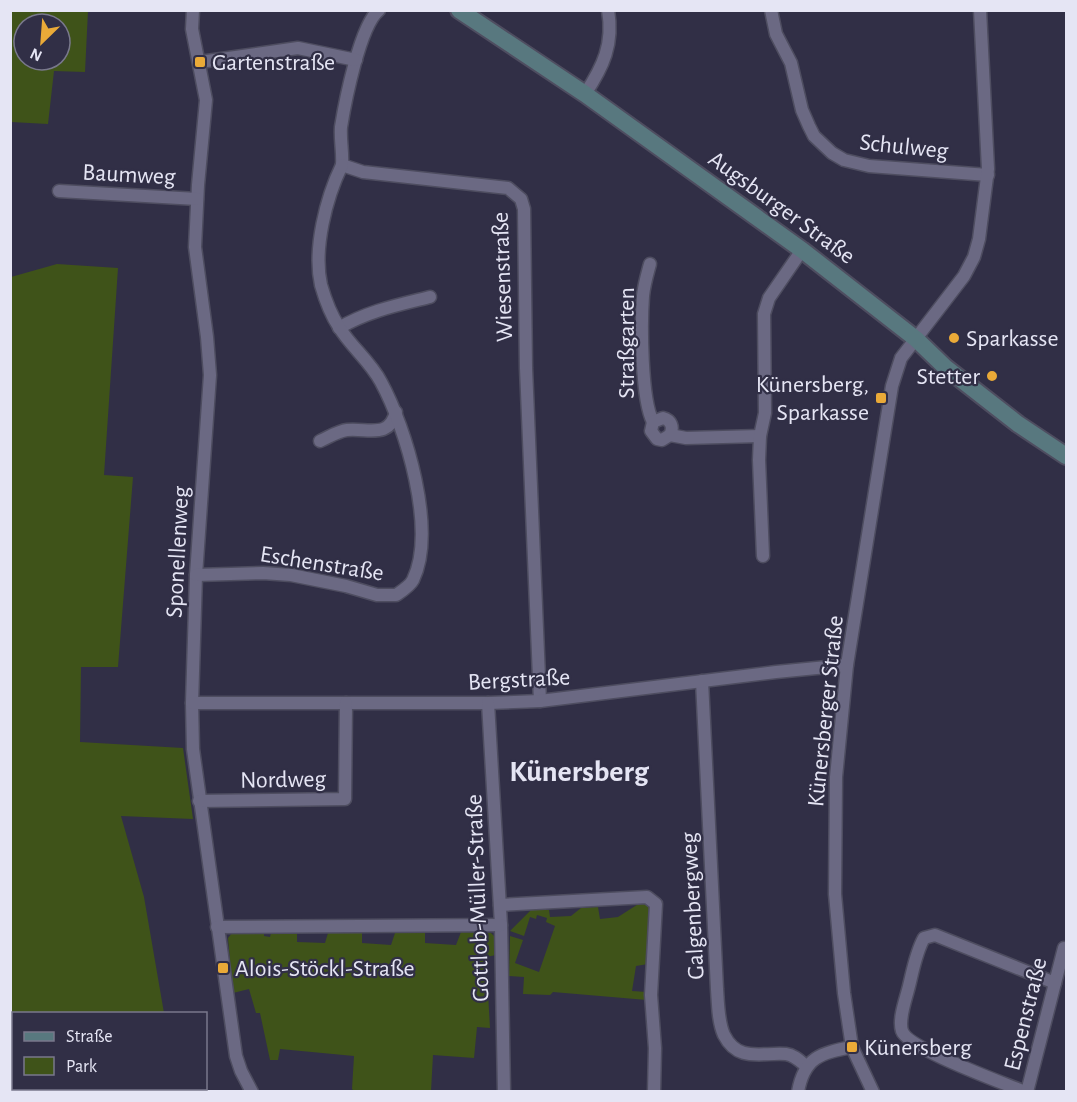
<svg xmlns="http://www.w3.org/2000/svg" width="1077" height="1102" viewBox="0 0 1077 1102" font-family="'Alegreya Sans',sans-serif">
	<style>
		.green { fill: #3f5319; fill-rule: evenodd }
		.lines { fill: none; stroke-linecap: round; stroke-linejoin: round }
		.street-casing { stroke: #4e4d60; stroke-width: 15 }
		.secondary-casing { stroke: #4e4d60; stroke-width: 20 }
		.street { stroke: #6b6983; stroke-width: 12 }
		.secondary { stroke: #58787f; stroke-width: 16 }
		.poi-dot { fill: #eaaa38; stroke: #312f46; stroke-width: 2 }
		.labels { text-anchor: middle; stroke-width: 4.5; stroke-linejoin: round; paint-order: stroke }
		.poi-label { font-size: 24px; fill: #e5e5f4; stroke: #312f46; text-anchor: start }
		.street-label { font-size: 24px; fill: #e5e5f4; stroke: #312f46 }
		.district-label { font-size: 30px; font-weight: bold; fill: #e5e5f4; stroke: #312f46 }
	</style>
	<rect width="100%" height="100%" fill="#312f46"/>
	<g class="green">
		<path d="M10,11H88L85,72L54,71L48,124L11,122ZM24,24H60V60H24Z"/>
		<polygon points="57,264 118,268 104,475 133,477 118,667 81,667 80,742 183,748 193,819 121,816 144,897 164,1013 14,1014 14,1088 179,1088 180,1091 11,1091 11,277"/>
		<polygon points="643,901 653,908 648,964 636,966 632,991 647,992 647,1000 553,992 550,995 523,994 524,977 509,976 510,936 523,940 515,963 539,972 555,926 546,922 547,918 537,915 536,919 530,917 524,936 510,931 532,909 549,910 550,917 571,916 581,908 598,907 600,919 618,917"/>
		<polygon points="461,932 491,933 495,937 496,955 486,957 490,1028 477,1027 474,1058 433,1055 431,1091 354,1091 352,1089 354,1056 280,1049 278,1060 270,1060 260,1013 256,1013 249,989 233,993 228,938 232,933 264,933 264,936 270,937 271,933 297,934 297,942 325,943 328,933 362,933 362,943 391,945 395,933 425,933 425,943 456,945"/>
	</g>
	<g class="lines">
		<g class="street-casing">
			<g id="street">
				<polyline points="193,10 192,29 206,100 198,185 195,247 207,337 210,375 196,575 192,703 193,749 236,1056 241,1071 252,1092"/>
				<path d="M379,10C360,25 345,102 341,127C340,140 343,152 342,165L363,172L508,188L521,199L524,209L526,368L540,701"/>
				<polyline points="771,10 776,34 791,63 802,110 809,126 814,136 832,153 844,160 869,166 988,175"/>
				<polyline points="200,62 298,48 356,60"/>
				<path d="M585,94C603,67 614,44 608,10"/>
				<polyline points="59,191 197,199"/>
				<path d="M650,264C647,275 644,285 643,296C641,324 641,399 653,422"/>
				<path d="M339,328C368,311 398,305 430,297"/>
				<path d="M670,435C674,427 671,420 663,418L653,422L651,431L657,439L662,440L670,435L686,438L760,436"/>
				<path d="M320,441C329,437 338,431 347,430C369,428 389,439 396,412"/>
				<polyline points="763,556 759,460 760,436 765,413 764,314 769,298 802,250"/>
				<path d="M196,575L263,573L291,575L346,586L377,595H396C402,591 410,586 413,580C437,530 406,428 381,382C370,361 351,347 339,327C331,315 325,299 321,285C313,249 326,198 342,165"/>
				<path d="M702,681L717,989C718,1003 718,1022 724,1035C738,1063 762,1052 786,1054C794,1055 800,1061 806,1066"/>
				<polyline points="192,703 488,703 540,701 776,672 847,665"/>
				<polyline points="488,703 501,925 504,1092"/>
				<polyline points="199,801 345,799 346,703"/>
				<polyline points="500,905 647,897 656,904 651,995 655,1048 654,1092"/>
				<polyline points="217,927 501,925"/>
				<path d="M798,1092C804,1057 821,1053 852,1047"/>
				<polyline points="873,1092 852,1047 844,993 835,894 836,777 847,665 892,386 901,358 964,276 974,257 979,239 988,169 980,10"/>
				<path d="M1025,1092C1004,1083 908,1049 902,1031C898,1019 906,999 909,986C913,970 916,952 924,938L935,935L1055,983"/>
				<polyline points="1027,1092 1064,948"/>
			</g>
		</g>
		<g class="secondary-casing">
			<polyline id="secondary" points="459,10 585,94 802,250 916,339 945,367 1018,424 1066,456"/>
		</g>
		<use href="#street" class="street"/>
		<use href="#secondary" class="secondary"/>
	</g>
	<g class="poi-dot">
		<rect x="194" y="56" width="12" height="12" rx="3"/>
		<circle cx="954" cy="338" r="6"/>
		<circle cx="992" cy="376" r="6"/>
		<rect x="875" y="392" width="12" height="12" rx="3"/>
		<rect x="217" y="962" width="12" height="12" rx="3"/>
		<rect x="846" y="1041" width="12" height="12" rx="3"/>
	</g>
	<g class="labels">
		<g class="poi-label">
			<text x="212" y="70">Gartenstraße</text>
			<text x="966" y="346">Sparkasse</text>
			<text x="980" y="384" text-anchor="end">Stetter</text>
			<text x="869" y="392" text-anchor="end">Künersberg,<tspan x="869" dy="28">Sparkasse</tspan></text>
			<text x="235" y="976">Alois-Stöckl-Straße</text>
			<text x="864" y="1055">Künersberg</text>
		</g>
		<g class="street-label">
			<text transform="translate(904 146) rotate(6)" y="8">Schulweg</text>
			<text transform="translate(129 174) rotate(3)" y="8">Baumweg</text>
			<text transform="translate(782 207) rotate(36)" y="8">Augsburger Straße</text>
			<text transform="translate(502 277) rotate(-92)" y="8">Wiesenstraße</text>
			<text transform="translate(626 343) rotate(-90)" y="8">Straßgarten</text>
			<text transform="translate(177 552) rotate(-87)" y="8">Sponellenweg</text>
			<text transform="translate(322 563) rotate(9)" y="8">Eschenstraße</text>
			<text transform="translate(519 679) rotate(-3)" y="8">Bergstraße</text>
			<text transform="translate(825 711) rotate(-84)" y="8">Künersberger Straße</text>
			<text transform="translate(283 779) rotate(-1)" y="8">Nordweg</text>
			<text transform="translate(477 898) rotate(-92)" y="8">Gottlob-Müller-Straße</text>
			<text transform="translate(692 906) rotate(-93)" y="8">Galgenbergweg</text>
			<text transform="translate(1025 1014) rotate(-76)" y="8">Espenstraße</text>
		</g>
		<g class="district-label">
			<text x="579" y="781">Künersberg</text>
		</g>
	</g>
	<rect width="1077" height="1102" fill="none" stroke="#e5e5f4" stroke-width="24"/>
	<rect x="12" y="1012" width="195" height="78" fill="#312f46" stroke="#79788c" stroke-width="1.5"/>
	<rect x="24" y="1032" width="30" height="9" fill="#58787f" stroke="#79788c" stroke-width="1.5"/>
	<text x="66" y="1042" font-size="18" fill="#e5e5f4">Straße</text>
	<rect x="24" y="1057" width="30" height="18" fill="#3f5319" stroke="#79788c" stroke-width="1.5"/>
	<text x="66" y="1072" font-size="18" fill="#e5e5f4">Park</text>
	<g transform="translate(42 42) rotate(205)"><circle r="28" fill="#312f46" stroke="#79788c" stroke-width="1.5"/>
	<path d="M0-4.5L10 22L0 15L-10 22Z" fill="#eaaa38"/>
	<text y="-9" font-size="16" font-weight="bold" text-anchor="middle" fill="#e5e5f4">N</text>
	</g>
</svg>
